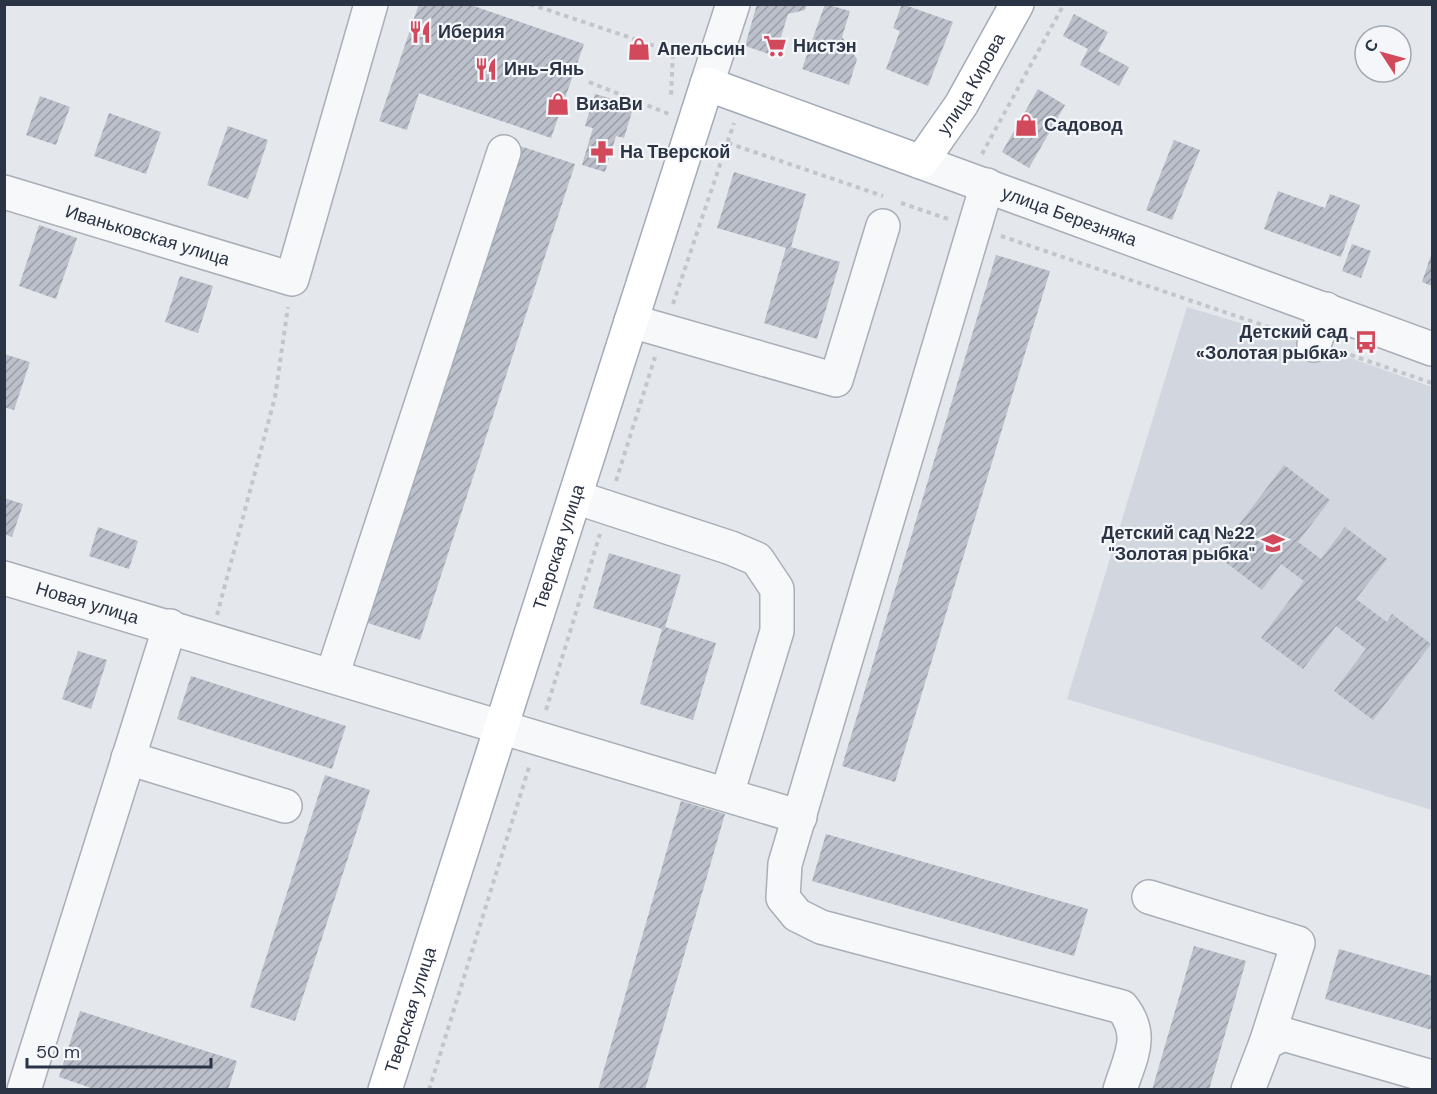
<svg xmlns="http://www.w3.org/2000/svg" width="1437" height="1094" viewBox="0 0 1437 1094" font-family="'DM Sans',sans-serif">
	<style>
		.built { fill: #d2d6de }
		.building { fill: url(#building-hatch) }
		.lines { fill: none; stroke-linecap: round; stroke-linejoin: round }
		.minor-casing { stroke: #a9aeb7; stroke-width: 36 }
		.major-casing { stroke: #a3abb8; stroke-width: 36 }
		.path { stroke: #c2c5cb; stroke-width: 4; stroke-dasharray: 4.5 4.5; stroke-linecap: butt }
		.minor { stroke: #f7f8fa; stroke-width: 33 }
		.major { stroke: #fff; stroke-width: 33 }
		.labels { text-anchor: middle; stroke-width: 4.5; stroke-linejoin: round; paint-order: stroke }
		.poi-label { font-size: 18px; font-weight: bold; fill: #2b3445; stroke: #f4f6f9; text-anchor: start }
		.street-label { font-size: 18px; fill: #2b3445; stroke: #f4f6f9 }
	</style>
	<defs>
		<pattern id="building-hatch" width="6" height="6" patternUnits="userSpaceOnUse" patternTransform="scale(1.5)"><rect width="6" height="6" fill="#bbc0ca"/><path d="M-1 1l2-2M0 6l6-6M5 7l2-2" fill="none" stroke="#989da6"/></pattern>
	</defs>
	<rect width="100%" height="100%" fill="#e4e7ec"/>
	<polygon class="built" points="1187,307 1314,345 1432,387 1432,810 1067,699"/>
	<g class="building">
		<polygon points="419,4 468,4 584,44 551,138 419,93 407,130 379,121"/>
		<polygon points="757,4 807,4 805,10 788,14 775,56 745,46"/>
		<polygon points="825,4 850,11 842,37 857,59 849,85 802,69"/>
		<polygon points="902,4 953,22 928,86 886,69 900,31 893,28"/>
		<polygon points="1074,14 1108,32 1098,51 1129,67 1119,86 1080,65 1088,49 1063,36"/>
		<polygon points="1038,89 1065,105 1029,168 1002,152"/>
		<polygon points="595,94 634,105 624,138 616,136 605,172 582,165 593,128 585,126"/>
		<polygon points="40,96 70,107 56,145 26,135"/>
		<polygon points="109,113 161,132 146,174 94,156"/>
		<polygon points="228,126 268,140 248,199 207,185"/>
		<polygon points="1174,140 1200,150 1172,220 1146,210"/>
		<polygon points="520,146 575,164 420,640 365,622"/>
		<polygon points="734,172 806,194 791,247 840,262 817,339 764,323 786,248 717,228"/>
		<polygon points="1278,191 1325,208 1330,194 1360,205 1341,257 1264,229"/>
		<polygon points="39,225 77,238 56,299 19,286"/>
		<polygon points="1352,244 1371,251 1361,278 1342,271"/>
		<polygon points="1432,252 1432,286 1422,282"/>
		<polygon points="996,255 1050,271 895,782 842,766"/>
		<polygon points="180,276 213,286 198,333 165,322"/>
		<polygon points="4,354 30,362 14,410 4,407"/>
		<polygon points="1284,465 1330,500 1298,542 1321,559 1345,527 1387,559 1356,599 1387,622 1392,614 1431,644 1373,720 1334,691 1366,649 1336,626 1303,669 1261,638 1304,581 1281,564 1262,590 1216,555"/>
		<polygon points="4,498 23,504 12,537 4,534"/>
		<polygon points="98,527 138,541 129,569 89,556"/>
		<polygon points="609,553 681,575 665,627 716,643 693,720 640,704 662,629 593,608"/>
		<polygon points="78,651 107,660 91,709 62,699"/>
		<polygon points="191,676 346,726 332,769 177,719"/>
		<polygon points="325,775 370,790 295,1021 250,1007"/>
		<polygon points="681,801 725,814 645,1090 598,1090"/>
		<polygon points="826,834 1088,909 1074,956 812,881"/>
		<polygon points="1194,946 1246,961 1209,1090 1152,1090"/>
		<polygon points="1339,949 1432,976 1432,1030 1325,999"/>
		<polygon points="80,1011 237,1061 228,1090 97,1090 59,1077"/>
	</g>
	<g class="lines">
		<g class="minor-casing">
			<g id="minor">
				<polyline points="707,84 733,4"/>
				<path id="s1" d="M921,162L1432,349"/>
				<path d="M987,185L785,864L783,898L797,915L821,927L1122,1007C1145,1036 1130,1057 1120,1090"/>
				<path id="s2" d="M4,192L292,279L371,4"/>
				<polyline points="631,321 836,380 883,226"/>
				<polyline points="1314,345 1326,309"/>
				<polyline points="575,497 731,548 757,559 777,589 777,631 727,794"/>
				<path id="s3" d="M4,578L800,817"/>
				<polyline points="332,676 504,152"/>
				<polyline points="128,758 285,806"/>
				<polyline points="1149,897 1298,943 1266,1043"/>
				<polyline points="24,1090 170,626"/>
				<polyline points="1248,1090 1266,1043 1283,1034 1432,1077"/>
			</g>
		</g>
		<g class="major-casing">
			<g id="major">
				<path id="s4" d="M385,1090L707,84L921,162L961,105L1017,4"/>
			</g>
		</g>
		<g class="path">
			<polyline points="530,4 673,52 671,96"/>
			<polyline points="589,82 669,114"/>
			<polyline points="728,143 883,196"/>
			<polyline points="982,154 1064,4"/>
			<polyline points="901,203 948,219"/>
			<polyline points="1001,236 1289,334"/>
			<polyline points="673,304 734,123"/>
			<polyline points="1342,352 1432,383"/>
			<polyline points="616,481 655,357"/>
			<polyline points="217,615 275,397 288,307"/>
			<polyline points="546,710 600,534"/>
			<polyline points="429,1090 530,764"/>
		</g>
		<use href="#minor" class="minor"/>
		<use href="#major" class="major"/>
	</g>
	<defs>
		<g id="restaurant-bare" transform="scale(1.8)"><path d="M-5-6h1v4h1v-4h1v4h1v-4h1v5L-1.5 .5V6h-2V.5L-5-1ZM5-6V6H3V1.5H1.5Q1.5-4 5-6Z" fill="#d1495b" stroke="#f4f6f9" stroke-width="2.5" paint-order="stroke"/></g>
		<g id="supermarket-bare" transform="scale(1.8)"><path d="M-6-5.5h2.5l.6 2H6L4.5 2H-2.5L-4.4-4H-6ZM-1.5 3.2a1.3 1.3 0 1 0 .1 0ZM3 3.2a1.3 1.3 0 1 0 .1 0Z" fill="#d1495b" stroke="#f4f6f9" stroke-width="2.5" paint-order="stroke"/></g>
		<g id="shop-bare" transform="scale(1.8)"><path d="M-5-2.5h2.3a2.7 3.5 0 0 1 5.4 0H5L5.5 6h-11ZM-1.5-2.5h3a1.5 2.3 0 0 0-3 0Z" fill="#d1495b" stroke="#f4f6f9" stroke-width="2.5" paint-order="stroke"/></g>
		<g id="pharmacy-bare" transform="scale(1.8)"><path d="M-2-6h4v4h4v4h-4v4h-4v-4h-4v-4h4Z" fill="#d1495b" stroke="#f4f6f9" stroke-width="2.5" paint-order="stroke"/></g>
		<g id="bus-bare" transform="scale(1.8)"><path d="M-5-6H5V4H4V6H2V4H-2V6H-4V4H-5ZM-3.5-4V0h7V-4ZM-3.5 1.2v1.5H-2V1.2ZM2 1.2v1.5H3.5V1.2Z" fill="#d1495b" stroke="#f4f6f9" stroke-width="2.5" paint-order="stroke"/></g>
		<g id="school-bare" transform="scale(1.8)"><path d="M0-5L7-2L0 1L-7-2ZM-4 1L0 2.5L4 1V4Q0 6-4 4Z" fill="#d1495b" stroke="#f4f6f9" stroke-width="2.5" paint-order="stroke"/></g>
	</defs>
	<g fill-rule="evenodd">
		<use href="#restaurant-bare" x="420" y="32"/>
		<use href="#supermarket-bare" x="775" y="46"/>
		<use href="#shop-bare" x="639" y="49"/>
		<use href="#restaurant-bare" x="486" y="69"/>
		<use href="#shop-bare" x="558" y="104"/>
		<use href="#shop-bare" x="1026" y="125"/>
		<use href="#pharmacy-bare" x="602" y="152"/>
		<use href="#bus-bare" x="1366" y="342"/>
		<use href="#school-bare" x="1273" y="543"/>
	</g>
	<g class="labels">
		<g class="poi-label">
			<text x="438" y="38">Иберия</text>
			<text x="793" y="52">Нистэн</text>
			<text x="657" y="55">Апельсин</text>
			<text x="504" y="75">Инь-Янь</text>
			<text x="576" y="110">ВизаВи</text>
			<text x="1044" y="131">Садовод</text>
			<text x="620" y="158">На Тверской</text>
			<text x="1348" y="338" text-anchor="end">Детский сад<tspan x="1348" dy="21">«Золотая рыбка»</tspan></text>
			<text x="1255" y="539" text-anchor="end">Детский сад №22<tspan x="1255" dy="21">"Золотая рыбка"</tspan></text>
		</g>
		<g class="street-label">
			<text dy="6" stroke="none"><textPath href="#s4" startOffset="1377">улица Кирова</textPath></text>
			<text dy="6" stroke="none"><textPath href="#s1" startOffset="158">улица Березняка</textPath></text>
			<text dy="6" stroke="none"><textPath href="#s2" startOffset="150">Иваньковская улица</textPath></text>
			<text dy="6" stroke="none"><textPath href="#s4" startOffset="570">Тверская улица</textPath></text>
			<text dy="6" stroke="none"><textPath href="#s3" startOffset="87">Новая улица</textPath></text>
			<text dy="6" stroke="none"><textPath href="#s4" startOffset="84">Тверская улица</textPath></text>
		</g>
	</g>
	<rect width="1437" height="1094" fill="none" stroke="#2b3445" stroke-width="12"/>
	<g transform="translate(1383 54) rotate(306)"><circle r="28" fill="#f4f6f9" stroke="#a4a8b1" stroke-width="1.5"/>
	<path d="M0-4.5L10 22L0 15L-10 22Z" fill="#d1495b"/>
	<text y="-9" font-size="16" font-weight="bold" text-anchor="middle" fill="#2b3445">С</text>
	</g>
	<path d="M27 1058v9h184v-9" fill="none" stroke="#2b3445" stroke-width="3"/>
	<text x="36" y="1058" font-size="18" fill="#2b3445" stroke="#f4f6f9" stroke-width="4.5" paint-order="stroke">50 m</text>
</svg>
